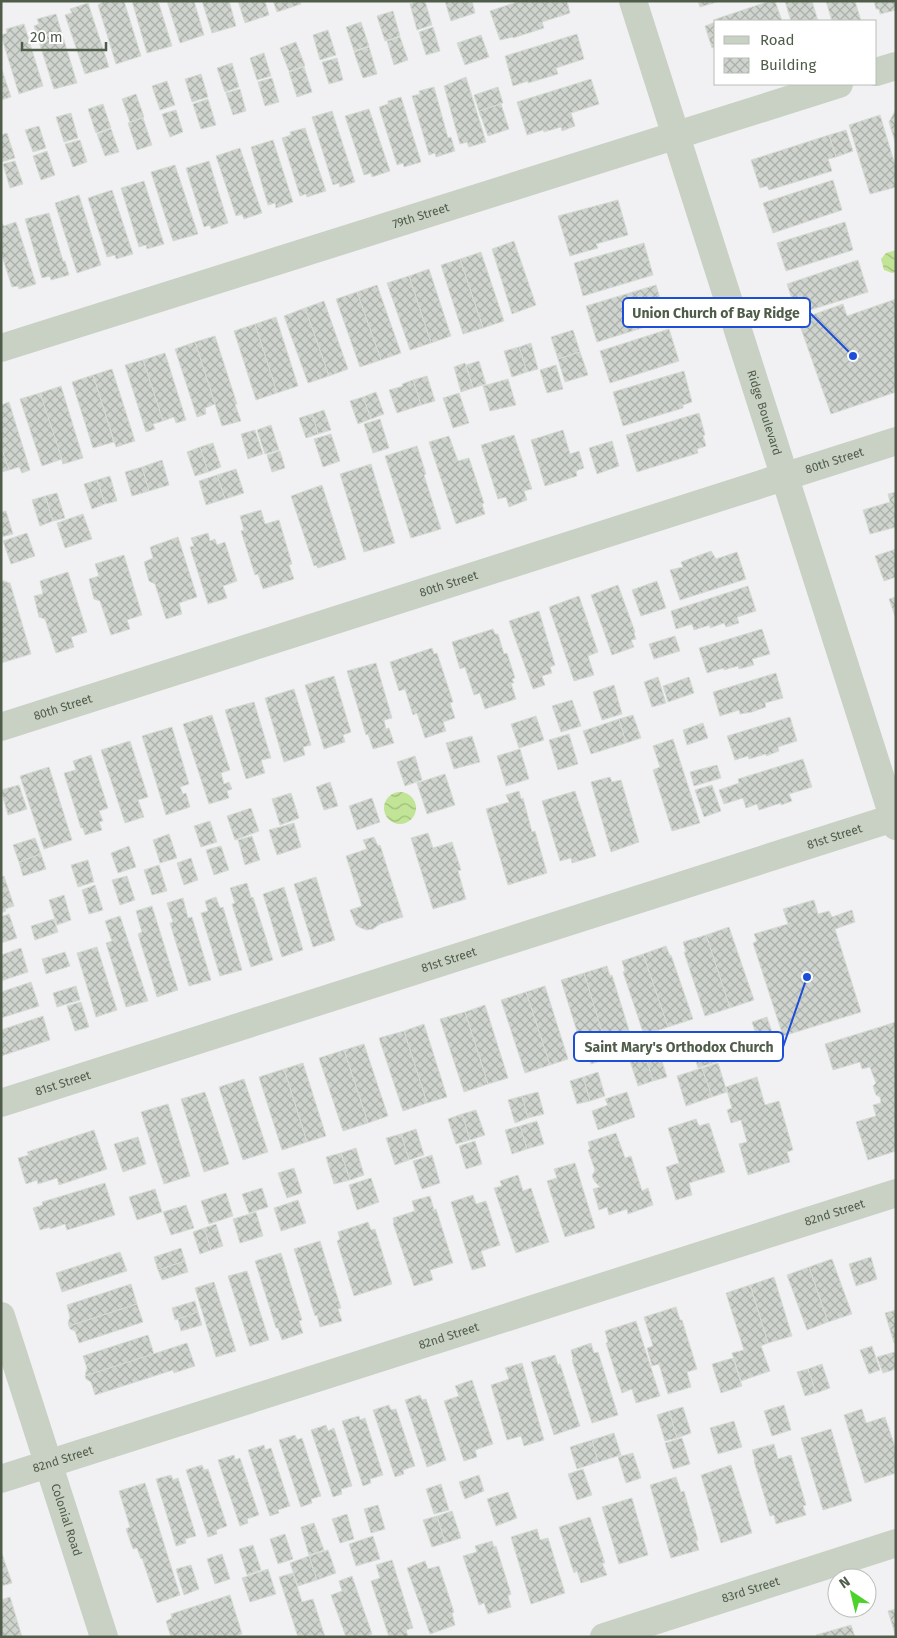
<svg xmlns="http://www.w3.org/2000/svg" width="897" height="1638" viewBox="0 0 897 1638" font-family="'Fira Sans',sans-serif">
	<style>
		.water { fill: url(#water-waves) }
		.building { fill: url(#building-cross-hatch); stroke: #d6dbd5 }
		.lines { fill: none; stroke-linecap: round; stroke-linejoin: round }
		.minor { stroke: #c8d1c3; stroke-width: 28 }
		.tertiary { stroke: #c8d1c3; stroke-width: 28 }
		.labels { text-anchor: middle; stroke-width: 4; stroke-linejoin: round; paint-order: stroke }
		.street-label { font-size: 12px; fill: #505c4a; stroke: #fff }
		.leader { fill: none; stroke: #1d4ed8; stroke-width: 2 }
		.callout-dot { fill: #1d4ed8; stroke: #fff; stroke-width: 2 }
		.callout { fill: #fff; stroke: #1d4ed8; stroke-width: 2 }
		.callout-label { font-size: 14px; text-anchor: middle; font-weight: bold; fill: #505c4a }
	</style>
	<defs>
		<pattern id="water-waves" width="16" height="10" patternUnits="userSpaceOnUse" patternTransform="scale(1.25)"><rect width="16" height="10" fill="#c1e496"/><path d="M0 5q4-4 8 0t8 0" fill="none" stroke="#9fbc7c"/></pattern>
		<pattern id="building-cross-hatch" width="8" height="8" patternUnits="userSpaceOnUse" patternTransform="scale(1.25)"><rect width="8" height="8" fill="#cfd5ce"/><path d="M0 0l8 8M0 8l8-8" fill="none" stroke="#aab0a9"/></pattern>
	</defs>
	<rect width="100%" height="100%" fill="#f1f1f3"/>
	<g class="water">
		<polygon points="896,250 896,272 892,273 884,270 881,259 886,253"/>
		<circle cx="400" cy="808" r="16"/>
	</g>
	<g class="building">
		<polygon points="104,1 124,1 141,56 116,64 98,5"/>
		<polygon points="132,1 158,1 172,46 147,53"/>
		<polygon points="167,1 194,1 204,35 180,43"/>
		<polygon points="202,1 229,1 236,26 212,33"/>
		<polygon points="238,1 265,1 269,15 245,23"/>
		<polygon points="273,1 300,1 301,4 277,12"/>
		<polygon points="419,1 425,1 432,25 417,30 410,4"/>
		<polygon points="445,1 472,1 475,13 451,21"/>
		<polygon points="520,1 567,1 570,13 542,22 544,28 513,38 513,37 500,40 490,11"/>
		<polygon points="698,1 720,1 700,7"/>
		<polygon points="770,1 775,1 782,21 717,21 716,19"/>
		<polygon points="785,1 812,1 818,21 791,21"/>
		<polygon points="826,1 855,1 861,21 832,21"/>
		<polygon points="874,1 896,1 896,10 880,14 879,9 876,9"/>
		<polygon points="88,3 109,67 85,74 65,15 72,13 70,9"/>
		<polygon points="393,11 400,36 385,41 377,16"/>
		<polygon points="56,14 77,83 54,89 34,26 39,24 37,19"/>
		<polygon points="361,22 369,46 354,51 346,27"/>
		<polygon points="716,22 716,46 712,48 705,26"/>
		<polygon points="24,24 43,86 19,94 1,35 7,33 6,29"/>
		<polygon points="433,27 440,51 426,55 419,32"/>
		<polygon points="328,30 336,55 320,60 313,35"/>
		<polygon points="577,34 584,59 556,68 558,74 528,83 528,81 513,86 505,56"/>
		<polygon points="481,35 489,57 465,65 457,43"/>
		<polygon points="400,37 408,60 394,65 387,41"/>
		<polygon points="296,42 305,66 289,71 280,48"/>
		<polygon points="369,47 377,74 363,78 354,52"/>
		<polygon points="264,53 271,76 257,80 250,58"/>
		<polygon points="337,58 343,80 329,84 322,62"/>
		<polygon points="232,63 239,87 225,92 217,68"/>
		<polygon points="1,67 11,97 1,100"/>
		<polygon points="304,67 312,92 297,97 289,72"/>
		<polygon points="201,74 208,97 192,102 185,79"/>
		<polygon points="466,77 486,142 469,147 467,142 460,144 444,86"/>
		<polygon points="272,78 279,102 265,106 258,82"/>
		<polygon points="591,79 599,104 571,113 575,126 562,131 561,127 544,132 543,130 527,135 517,102"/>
		<polygon points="167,81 175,105 160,110 152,86"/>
		<polygon points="434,87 448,138 451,137 455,151 436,157 435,153 429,155 412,96 420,94 419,91"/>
		<polygon points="498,87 503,103 479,111 474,95"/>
		<polygon points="240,89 246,111 233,115 226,93"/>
		<polygon points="136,94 144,117 130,122 122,99"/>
		<polygon points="401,97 421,162 404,167 403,163 397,165 379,107 388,104 388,101"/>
		<polygon points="208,99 216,125 201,129 193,104"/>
		<polygon points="103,104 111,128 96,133 88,109"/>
		<polygon points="501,104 509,129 488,136 479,111"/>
		<polygon points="369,109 390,171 372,177 371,173 364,175 345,116"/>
		<polygon points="176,110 183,132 170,137 162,114"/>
		<polygon points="332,111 355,182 340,187 339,183 333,185 312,117"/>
		<polygon points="895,111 896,111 896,145 889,122"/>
		<polygon points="71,113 78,138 64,142 56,117"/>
		<polygon points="880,115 896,168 896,187 870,194 849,125"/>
		<polygon points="143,118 152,145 137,150 128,123"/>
		<polygon points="39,126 46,148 33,152 25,130"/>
		<polygon points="305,128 326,191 307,197 306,194 300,196 282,138 291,135 290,132"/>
		<polygon points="111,129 119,152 105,156 97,134"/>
		<polygon points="846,130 853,151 836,157 829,135"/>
		<polygon points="7,133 15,158 1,162 1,135"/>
		<polygon points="829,135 836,157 828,159 832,171 769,190 767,186 760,188 751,160"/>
		<polygon points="80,140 87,162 73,167 65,144"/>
		<polygon points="273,140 293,202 276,208 275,203 268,205 251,147"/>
		<polygon points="240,148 262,213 244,219 242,214 236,216 216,156"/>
		<polygon points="47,151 55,175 41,180 33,156"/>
		<polygon points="15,161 23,184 10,188 3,164"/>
		<polygon points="209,161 228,223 211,229 210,225 204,227 186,168"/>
		<polygon points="175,165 198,234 173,241 151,172"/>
		<polygon points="833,180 842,210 773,233 763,203"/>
		<polygon points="144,181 164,244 147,249 146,245 139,247 121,188"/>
		<polygon points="112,190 133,254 116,259 115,255 107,257 88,198"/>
		<polygon points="79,195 101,265 77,273 55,203"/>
		<polygon points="618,200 628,235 596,244 598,248 570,256 558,216"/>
		<polygon points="49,213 63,261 65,261 69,275 51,280 50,276 42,278 25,219"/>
		<polygon points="1,222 4,226 16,222 36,284 19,289 18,286 12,287 1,253"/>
		<polygon points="845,222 853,250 786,271 777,243"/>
		<polygon points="514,241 536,305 512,314 492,249"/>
		<polygon points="644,243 653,275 583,296 574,263"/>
		<polygon points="481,252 504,321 483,328 460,259"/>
		<polygon points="460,259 483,328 463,334 441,265"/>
		<polygon points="858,260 868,292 797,314 787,284"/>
		<polygon points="429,269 451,336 431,343 409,276"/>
		<polygon points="409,276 431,343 410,350 387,283"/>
		<polygon points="377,285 401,353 381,360 357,292"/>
		<polygon points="656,285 666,318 657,321 658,323 597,342 586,306"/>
		<polygon points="357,292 381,360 360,367 336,299"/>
		<polygon points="896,299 896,392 831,414 798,320 843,304 847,316"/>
		<polygon points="324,301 348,369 329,376 305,308"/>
		<polygon points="305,308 329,376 308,383 284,316"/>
		<polygon points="276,317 298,386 277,393 255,324"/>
		<polygon points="255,324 277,393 256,400 234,331"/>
		<polygon points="669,329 679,361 610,383 600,351"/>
		<polygon points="573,330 580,352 558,359 551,337"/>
		<polygon points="215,336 237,404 235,404 241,421 222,426 195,342"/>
		<polygon points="195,342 215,404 205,408 206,414 197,417 175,349"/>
		<polygon points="531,343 538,369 527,372 519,347"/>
		<polygon points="519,347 527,372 512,377 504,351"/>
		<polygon points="580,352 588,375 565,382 558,359"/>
		<polygon points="165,353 186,420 176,423 174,417 163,421 143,360"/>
		<polygon points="143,360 163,421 153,424 155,429 146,432 125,365"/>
		<polygon points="479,361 486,384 473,388 466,365"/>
		<polygon points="465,363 473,388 461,392 454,367"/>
		<polygon points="556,365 563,389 547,393 540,370"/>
		<polygon points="112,369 135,441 116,447 93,375"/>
		<polygon points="684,371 692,402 683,405 683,408 623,426 613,392"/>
		<polygon points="93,375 114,442 93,448 72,382"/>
		<polygon points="427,376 435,401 421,405 413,380"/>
		<polygon points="508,379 516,405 490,411 483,386"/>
		<polygon points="413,380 421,405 397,413 389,390 403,386 402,384"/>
		<polygon points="61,386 83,458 63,464 40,393"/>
		<polygon points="376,392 384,414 371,419 363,397"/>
		<polygon points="40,393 62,459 42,466 20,399"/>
		<polygon points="459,393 469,423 453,428 443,398"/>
		<polygon points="363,397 371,419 358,424 350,401"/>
		<polygon points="9,402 30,470 22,473 19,467 9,470 1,447 1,405"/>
		<polygon points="324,410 331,430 318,434 312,414"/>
		<polygon points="699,413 705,435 703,436 706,446 697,449 698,453 637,472 626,435"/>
		<polygon points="312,414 318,434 306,438 299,418"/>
		<polygon points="380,419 389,448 373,453 364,424"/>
		<polygon points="271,425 279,450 265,454 257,430"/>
		<polygon points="255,430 263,454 248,459 241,434"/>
		<polygon points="563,430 570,454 579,451 584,468 576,471 577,476 545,486 531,440"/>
		<polygon points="331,434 340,461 323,467 314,439"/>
		<polygon points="514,435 532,489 524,491 527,500 509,507 506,497 498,499 481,445"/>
		<polygon points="449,436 458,461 469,458 484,503 482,504 485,514 456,524 429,442"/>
		<polygon points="612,441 619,466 597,474 589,448"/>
		<polygon points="213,443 221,467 208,472 200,447"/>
		<polygon points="417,446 426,474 424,475 441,529 411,538 385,456"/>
		<polygon points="1,447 9,470 1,472"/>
		<polygon points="200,447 208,472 195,476 187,452"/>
		<polygon points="280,451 285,468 272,472 267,455"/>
		<polygon points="162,460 169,485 149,491 142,467"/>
		<polygon points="371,464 395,543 364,552 340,474"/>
		<polygon points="142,467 149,491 132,496 125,472"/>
		<polygon points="236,469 244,493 225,499 217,475"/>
		<polygon points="217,475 225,499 206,505 199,481"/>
		<polygon points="110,476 117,501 105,504 97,480"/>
		<polygon points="97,480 105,504 92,509 84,484"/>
		<polygon points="322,485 346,559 318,568 316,565 314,566 291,496"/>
		<polygon points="896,492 896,527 870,534 863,510 890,502 888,494"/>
		<polygon points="57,493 65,518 53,521 45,496"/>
		<polygon points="45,496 53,521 40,526 32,500"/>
		<polygon points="261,510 265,524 279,520 292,564 289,565 294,579 263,589 258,574 255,575 241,531 244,530 240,516"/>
		<polygon points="6,511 13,534 1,537 1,512"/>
		<polygon points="83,514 92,539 65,548 57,523"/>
		<polygon points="27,533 35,556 11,564 3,541"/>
		<polygon points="208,533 210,541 215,539 217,545 225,542 237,581 223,586 227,598 208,604 190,547 194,546 191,538"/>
		<polygon points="178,537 197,597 179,603 182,614 166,619 155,584 149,581 144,562 153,558 150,547"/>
		<polygon points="896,549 896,577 884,581 875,556"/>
		<polygon points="711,551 716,559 737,552 746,579 680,600 670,570 683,567 681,562"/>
		<polygon points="124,555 142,615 127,620 130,629 111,635 100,601 94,599 89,579 99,576 95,564"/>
		<polygon points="68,572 87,632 71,637 74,647 56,653 45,619 39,617 34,596 43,594 40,581"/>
		<polygon points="1,581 4,581 10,583 31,654 1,663"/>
		<polygon points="657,581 666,608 641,616 632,590"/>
		<polygon points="618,585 635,632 634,633 636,639 631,640 634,647 612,655 591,595"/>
		<polygon points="748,586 756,611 737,617 739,623 726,627 724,623 710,628 710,625 694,630 692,624 676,629 671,611"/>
		<polygon points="579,596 598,652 588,656 594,675 574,681 549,607"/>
		<polygon points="896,597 896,619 889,599"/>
		<polygon points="539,611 555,665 550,667 552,673 542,676 545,685 533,689 509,621"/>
		<polygon points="493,629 495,634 498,634 504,654 507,653 515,678 512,679 514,683 511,683 516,699 485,709 480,693 474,695 465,667 460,669 452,642"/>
		<polygon points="762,629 770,654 752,659 754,665 739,669 738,666 724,670 724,668 707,673 699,648"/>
		<polygon points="675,636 680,651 654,659 649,644"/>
		<polygon points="432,648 434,654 437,653 453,702 450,703 455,718 443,722 446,731 425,738 417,713 413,715 405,689 399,691 390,662"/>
		<polygon points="376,663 392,718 384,720 386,729 389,728 394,743 373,749 368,734 366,735 347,671"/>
		<polygon points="776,673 783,698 765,703 766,707 752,712 740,714 739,710 720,716 713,692"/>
		<polygon points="334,676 351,732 343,735 345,742 324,749 305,685"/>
		<polygon points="658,677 666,703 652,707 644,682"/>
		<polygon points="689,677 694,693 668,702 663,686"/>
		<polygon points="614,685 622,714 602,720 593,692"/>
		<polygon points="294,689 311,745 303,747 305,755 284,762 265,698"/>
		<polygon points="572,700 581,726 561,732 552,706"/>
		<polygon points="254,702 271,758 261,760 265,773 246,779 225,710"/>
		<polygon points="212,715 230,770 221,773 224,784 229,782 232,789 227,791 229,798 209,804 183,724"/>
		<polygon points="633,715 641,738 626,743 619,719"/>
		<polygon points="536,716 544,740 519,748 511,724"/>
		<polygon points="790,717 797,741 778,747 779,751 766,756 766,754 749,759 748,756 735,760 727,736"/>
		<polygon points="619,719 626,743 591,754 583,731"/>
		<polygon points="703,723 708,738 687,745 683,730"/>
		<polygon points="172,727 189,784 180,787 183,794 186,793 190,807 166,815 142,736"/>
		<polygon points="569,734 578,764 558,770 549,740"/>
		<polygon points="472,736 480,762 454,769 446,743"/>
		<polygon points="673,739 700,823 672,831 653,770 660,767 653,746"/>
		<polygon points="130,741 148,797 138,800 144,817 125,823 101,750"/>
		<polygon points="520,749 529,779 506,786 497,756"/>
		<polygon points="91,755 108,808 99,811 103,821 99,822 102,830 85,835 83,828 81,828 64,773 76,770 73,761"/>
		<polygon points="415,756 422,780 405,786 397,762"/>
		<polygon points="803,759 812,787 789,794 792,801 781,805 781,803 759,810 757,804 746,808 743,798 724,804 719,790 739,783 738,779"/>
		<polygon points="717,765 721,778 694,786 690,772"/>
		<polygon points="49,767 72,840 44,849 20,776"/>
		<polygon points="445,774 455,805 427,814 417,783"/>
		<polygon points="610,777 612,782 621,780 639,842 611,852 591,782"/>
		<polygon points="330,782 338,806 324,810 316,787"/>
		<polygon points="19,785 27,809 8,815 1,790"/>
		<polygon points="712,785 721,811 704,817 695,790"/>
		<polygon points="519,791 521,799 523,798 532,832 535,831 547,873 508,885 486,809 509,802 506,795"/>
		<polygon points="575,791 596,856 572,863 571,858 560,861 542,801"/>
		<polygon points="291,793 299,818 280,825 272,799"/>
		<polygon points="372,798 380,822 357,830 349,806"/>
		<polygon points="251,808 259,831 235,840 227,816"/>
		<polygon points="210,821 217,842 201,847 194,826"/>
		<polygon points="294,823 301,847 277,855 269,830"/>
		<polygon points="428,833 433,848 452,842 461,870 458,871 466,899 433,909 411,838"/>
		<polygon points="169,834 177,858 160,863 153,840"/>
		<polygon points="252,836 260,860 245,865 238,840"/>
		<polygon points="374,837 378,846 380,845 403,917 380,924 373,929 367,930 361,928 356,925 350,910 362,906 346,856 367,849 363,840"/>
		<polygon points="35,838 41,854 19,862 13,845"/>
		<polygon points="129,846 136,867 118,873 111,853"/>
		<polygon points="221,846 229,870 214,875 206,850"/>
		<polygon points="41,854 46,869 23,876 19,862"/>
		<polygon points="191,858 198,880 184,885 177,863"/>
		<polygon points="88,860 94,882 78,887 71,865"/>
		<polygon points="159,865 167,891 152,895 144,870"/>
		<polygon points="4,876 14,906 5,909 6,911 1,913 1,877"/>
		<polygon points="127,876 135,900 120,905 112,880"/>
		<polygon points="316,877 335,940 313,947 294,884"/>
		<polygon points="247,883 251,898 253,897 273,960 251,967 232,904 235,903 230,888"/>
		<polygon points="95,885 103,910 89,914 82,890"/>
		<polygon points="284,887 303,950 282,957 263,894"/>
		<polygon points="64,895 71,920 57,925 49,900"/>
		<polygon points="216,897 220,908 223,907 242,970 220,976 201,913 208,911 205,901"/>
		<polygon points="183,898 188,918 192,917 211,980 189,986 170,923 173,922 167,903"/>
		<polygon points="814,900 818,914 829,911 832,917 852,910 855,922 835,929 861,1012 783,1036 753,943 757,941 754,934 788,924 783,909"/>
		<polygon points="152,906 178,990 157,997 138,934 142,932 136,911"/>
		<polygon points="9,914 17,938 1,943 1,917"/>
		<polygon points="120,916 148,1001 126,1007 106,943 112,941 105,921"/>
		<polygon points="54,919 58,932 35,940 31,926"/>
		<polygon points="729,927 754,1000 730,1008 706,935"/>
		<polygon points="706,935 730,1008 705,1016 684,952 686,952 683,942"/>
		<polygon points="666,946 670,956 671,955 693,1019 668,1027 643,954"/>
		<polygon points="97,947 117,1010 96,1017 77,953"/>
		<polygon points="21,948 28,972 1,981 1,955"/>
		<polygon points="65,952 70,966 46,974 42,959"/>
		<polygon points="643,954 668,1027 644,1035 623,972 625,971 622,961"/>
		<polygon points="607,966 610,976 612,975 632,1040 606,1047 584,973"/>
		<polygon points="584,973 610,1058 591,1064 587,1053 584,1054 561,980"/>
		<polygon points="31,982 39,1006 1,1018 1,992"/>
		<polygon points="76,986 80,1000 57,1007 53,993"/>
		<polygon points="545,986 568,1059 550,1065 526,992"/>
		<polygon points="526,992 550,1065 525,1073 501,1000"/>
		<polygon points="81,1002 89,1027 75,1031 67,1006"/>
		<polygon points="485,1005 508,1078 488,1084 465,1012"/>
		<polygon points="465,1012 488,1084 464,1092 440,1019"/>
		<polygon points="43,1016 50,1040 1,1056 1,1030"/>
		<polygon points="767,1017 776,1044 761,1049 752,1022"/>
		<polygon points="896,1022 896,1151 868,1160 856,1122 876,1116 873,1105 881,1103 880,1097 876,1095 873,1086 876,1083 870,1067 862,1069 860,1062 833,1070 825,1044"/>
		<polygon points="424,1024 447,1097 427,1103 404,1031"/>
		<polygon points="404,1031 427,1103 403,1111 379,1038"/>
		<polygon points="720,1033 727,1058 713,1063 705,1037"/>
		<polygon points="705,1037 713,1063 698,1068 690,1042"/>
		<polygon points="364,1044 388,1116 368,1123 344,1050"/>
		<polygon points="344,1050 368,1123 343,1131 319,1058"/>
		<polygon points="659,1052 667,1077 653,1081 645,1055"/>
		<polygon points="645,1055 653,1081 638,1086 630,1061"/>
		<polygon points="303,1063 326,1136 307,1142 284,1069"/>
		<polygon points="718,1063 727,1092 712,1097 702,1068"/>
		<polygon points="702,1068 712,1097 686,1106 677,1076"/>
		<polygon points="284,1069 307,1142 282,1150 259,1077"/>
		<polygon points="598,1072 605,1096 590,1101 583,1077"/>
		<polygon points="583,1077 590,1101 577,1104 570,1081"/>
		<polygon points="757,1077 765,1105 779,1101 793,1150 787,1152 790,1162 748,1175 739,1144 747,1142 741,1120 731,1123 727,1110 732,1108 726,1087"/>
		<polygon points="244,1079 268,1152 243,1160 219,1087"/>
		<polygon points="205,1092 229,1164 204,1172 181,1099"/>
		<polygon points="538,1092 544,1114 528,1118 522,1096"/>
		<polygon points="627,1092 635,1117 598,1130 592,1111 608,1105 605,1099"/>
		<polygon points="522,1096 528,1118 515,1123 508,1100"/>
		<polygon points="168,1104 190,1176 164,1184 141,1112"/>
		<polygon points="476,1110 485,1135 470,1140 462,1114"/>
		<polygon points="462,1114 470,1140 456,1144 448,1119"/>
		<polygon points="696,1119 699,1126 709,1123 725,1172 689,1183 692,1195 676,1200 666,1167 679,1163 668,1128"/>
		<polygon points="537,1121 544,1144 527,1149 520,1126"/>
		<polygon points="520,1126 527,1149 512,1154 505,1130"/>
		<polygon points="416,1129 424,1155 409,1160 401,1134"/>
		<polygon points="94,1130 107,1169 59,1185 57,1178 38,1184 37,1180 26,1184 18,1158 29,1155 27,1152"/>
		<polygon points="616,1133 625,1158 631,1156 642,1191 648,1188 653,1205 628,1214 627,1209 609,1215 607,1207 599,1210 593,1189 600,1187 595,1182 592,1176 595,1170 588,1150 590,1149 588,1142"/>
		<polygon points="401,1134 409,1160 395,1165 386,1138"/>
		<polygon points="138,1137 146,1164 123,1172 114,1144"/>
		<polygon points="475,1141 482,1164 466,1169 459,1146"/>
		<polygon points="356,1148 364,1175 350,1180 341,1153"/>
		<polygon points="341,1153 350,1180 334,1184 326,1157"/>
		<polygon points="432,1155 440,1183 422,1189 413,1161"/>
		<polygon points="575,1163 595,1228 565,1237 547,1181 557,1178 554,1169"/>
		<polygon points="294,1168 302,1193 287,1198 278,1173"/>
		<polygon points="518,1175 523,1191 531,1188 549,1242 516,1253 494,1188 502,1186 500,1181"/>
		<polygon points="371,1178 379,1202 357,1210 349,1185"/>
		<polygon points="105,1183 115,1215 67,1230 65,1224 50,1229 50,1227 40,1230 33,1208 43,1205 42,1202"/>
		<polygon points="262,1188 268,1207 249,1213 242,1194"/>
		<polygon points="155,1189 162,1212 137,1220 129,1197"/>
		<polygon points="226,1193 233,1216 209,1224 201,1201"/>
		<polygon points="473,1195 476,1204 486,1201 500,1245 481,1251 486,1266 472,1270 451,1202"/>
		<polygon points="430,1196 434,1210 436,1209 453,1263 430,1270 433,1280 414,1286 393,1223 394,1222 393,1218 415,1211 412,1201"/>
		<polygon points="298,1200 306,1223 281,1231 274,1208"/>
		<polygon points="186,1205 194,1228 171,1235 163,1212"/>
		<polygon points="256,1212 263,1236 240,1243 233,1219"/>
		<polygon points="368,1222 371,1230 375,1229 392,1284 354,1296 337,1241 340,1239 338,1232"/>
		<polygon points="216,1224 223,1246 211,1250 204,1228"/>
		<polygon points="204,1228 211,1250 200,1254 193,1232"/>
		<polygon points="320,1241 341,1308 338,1309 342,1321 320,1327 317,1315 315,1316 294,1249"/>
		<polygon points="181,1248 185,1261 158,1270 154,1257"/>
		<polygon points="120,1252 127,1271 62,1292 56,1273"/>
		<polygon points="281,1253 302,1320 299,1321 303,1333 282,1340 278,1328 276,1328 255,1261"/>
		<polygon points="871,1257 877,1279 856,1286 849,1264"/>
		<polygon points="832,1259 852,1314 828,1322 809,1267"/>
		<polygon points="185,1261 188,1272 162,1280 158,1270"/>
		<polygon points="809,1267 828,1322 807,1330 787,1275"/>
		<polygon points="247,1271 269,1340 250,1346 228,1276"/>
		<polygon points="774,1277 792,1336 768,1343 750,1285"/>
		<polygon points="214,1282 236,1351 216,1357 195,1288"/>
		<polygon points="131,1284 137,1304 69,1326 68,1323 70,1317 67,1305"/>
		<polygon points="750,1285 768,1343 761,1346 770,1371 741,1381 732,1353 744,1350 726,1293"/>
		<polygon points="195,1301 198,1312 175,1320 172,1308"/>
		<polygon points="137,1304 143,1322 79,1343 75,1331 70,1329 69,1326"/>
		<polygon points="676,1307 680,1320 682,1320 697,1369 687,1372 691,1387 668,1394 659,1364 652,1366 647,1348 653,1346 644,1317"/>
		<polygon points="896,1310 896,1343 894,1343 885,1313"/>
		<polygon points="198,1312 202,1325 181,1331 178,1319"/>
		<polygon points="636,1321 660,1396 636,1403 632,1389 622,1393 606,1343 608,1342 605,1331"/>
		<polygon points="148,1335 154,1354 85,1376 87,1368 83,1356"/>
		<polygon points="187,1343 195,1366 174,1373 173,1370 95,1395 91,1382 86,1379 85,1376"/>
		<polygon points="591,1343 594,1353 598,1352 618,1415 592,1423 572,1360 573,1359 571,1350"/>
		<polygon points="872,1346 880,1370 869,1374 860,1350"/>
		<polygon points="895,1352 896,1369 883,1373 877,1357"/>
		<polygon points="555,1355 558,1365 560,1364 580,1426 554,1435 531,1362"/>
		<polygon points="733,1358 742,1386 721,1393 712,1364"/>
		<polygon points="522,1363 544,1440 524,1446 521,1436 507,1440 491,1385 509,1379 505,1368"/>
		<polygon points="822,1364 830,1388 816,1393 808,1369"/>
		<polygon points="808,1369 816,1393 805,1396 797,1372"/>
		<polygon points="472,1380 493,1444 475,1450 477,1457 464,1461 444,1401 459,1396 455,1386"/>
		<polygon points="420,1395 422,1400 426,1399 446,1460 427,1467 405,1400"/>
		<polygon points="389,1405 391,1410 396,1409 415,1466 403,1470 404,1474 395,1477 373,1410"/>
		<polygon points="784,1405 791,1430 772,1436 764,1411"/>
		<polygon points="683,1407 691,1433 677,1438 669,1411"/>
		<polygon points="862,1409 866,1423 885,1417 896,1450 896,1473 865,1483 844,1415"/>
		<polygon points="669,1411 677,1438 665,1441 657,1415"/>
		<polygon points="359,1416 360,1420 365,1418 383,1475 370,1479 371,1483 363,1486 342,1421"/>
		<polygon points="734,1421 742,1447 718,1454 710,1428"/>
		<polygon points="326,1425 328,1431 334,1428 352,1486 341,1489 342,1494 333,1497 311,1430"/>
		<polygon points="831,1429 852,1501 823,1510 801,1438"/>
		<polygon points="614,1433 621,1455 598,1462 592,1440"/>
		<polygon points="295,1435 297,1440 302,1438 321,1496 311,1499 312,1503 301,1507 279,1440"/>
		<polygon points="682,1438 690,1464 673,1469 665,1443"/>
		<polygon points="592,1440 598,1462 577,1469 570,1447"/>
		<polygon points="774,1444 778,1459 791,1455 806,1505 803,1506 806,1515 776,1524 774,1515 770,1516 754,1461 755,1461 752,1450"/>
		<polygon points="264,1445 265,1450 271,1448 290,1506 278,1510 279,1513 270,1516 248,1450"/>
		<polygon points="633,1453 641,1478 626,1483 618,1457"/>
		<polygon points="234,1455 235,1460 240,1458 259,1515 247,1519 248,1523 240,1526 218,1460"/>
		<polygon points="202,1465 204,1470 208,1469 227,1526 216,1530 217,1534 208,1537 186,1470"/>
		<polygon points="731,1465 752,1533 721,1543 701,1475"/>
		<polygon points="583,1469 592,1495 577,1500 568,1474"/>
		<polygon points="171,1475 173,1480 178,1478 196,1536 185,1539 186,1543 176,1546 156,1479"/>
		<polygon points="479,1475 484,1491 465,1499 459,1482"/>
		<polygon points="676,1477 681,1492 684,1491 698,1540 696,1541 699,1550 671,1558 650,1485"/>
		<polygon points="145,1483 180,1595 157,1603 142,1558 141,1559 137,1548 133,1549 126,1529 130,1527 119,1491"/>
		<polygon points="441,1484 449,1510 434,1514 426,1489"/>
		<polygon points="508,1492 517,1518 496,1526 487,1499"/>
		<polygon points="632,1498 648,1555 619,1564 602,1507"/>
		<polygon points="378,1505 385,1529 371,1533 364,1509"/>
		<polygon points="452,1511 461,1538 445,1543 437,1516"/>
		<polygon points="347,1514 354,1539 340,1543 332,1519"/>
		<polygon points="437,1516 445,1543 432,1547 423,1520"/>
		<polygon points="590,1517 605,1563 602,1563 607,1575 581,1583 577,1571 574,1573 559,1527"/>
		<polygon points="314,1523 324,1550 309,1555 301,1528 301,1527"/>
		<polygon points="537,1529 540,1540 548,1538 565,1593 531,1604 511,1537"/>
		<polygon points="285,1534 293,1559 278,1564 270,1539"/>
		<polygon points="373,1536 380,1559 356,1566 349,1544"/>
		<polygon points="492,1541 494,1547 496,1546 511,1594 508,1596 511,1607 488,1614 484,1603 479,1605 463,1556 477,1552 475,1546"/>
		<polygon points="253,1545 261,1570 247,1575 239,1549"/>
		<polygon points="328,1550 336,1573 317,1580 309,1556"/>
		<polygon points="1,1551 12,1583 1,1586"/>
		<polygon points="222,1554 230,1579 215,1584 207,1559"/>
		<polygon points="309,1556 317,1580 298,1586 290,1563"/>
		<polygon points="392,1560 413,1628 406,1630 408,1637 389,1637 371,1581 380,1578 376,1565"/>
		<polygon points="425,1561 428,1569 439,1566 454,1612 452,1613 455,1625 430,1634 407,1568"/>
		<polygon points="191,1565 199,1589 184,1595 176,1569"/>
		<polygon points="268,1569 276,1594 250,1602 242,1578"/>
		<polygon points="293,1573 302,1602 313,1599 325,1637 298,1637 279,1577"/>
		<polygon points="352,1576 372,1634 365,1637 346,1637 331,1595 342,1591 339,1581"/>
		<polygon points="230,1595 242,1634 233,1637 171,1637 166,1621 172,1618 171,1614"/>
		<polygon points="10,1597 22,1637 1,1637 1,1600"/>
		<polygon points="896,1609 896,1637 888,1611"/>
		<polygon points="851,1625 855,1637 817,1637 816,1635"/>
	</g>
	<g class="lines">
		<g class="minor">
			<polyline points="876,72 896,66"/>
			<path id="s1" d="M1,348L839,84"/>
			<path id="s2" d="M1,727L896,441"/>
			<path id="s3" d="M1,1103L896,817"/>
			<path id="s4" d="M1,1316L104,1637"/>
			<path id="s5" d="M1,1479L896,1193"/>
			<path id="s6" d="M604,1637L896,1543"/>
		</g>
		<path class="tertiary" id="s7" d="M633,1L896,826"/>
	</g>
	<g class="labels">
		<g class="street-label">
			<text dy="4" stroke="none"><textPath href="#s1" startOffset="440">79th Street</textPath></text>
			<text dy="4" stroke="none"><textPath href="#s7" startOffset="432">Ridge Boulevard</textPath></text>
			<text dy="4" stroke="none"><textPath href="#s2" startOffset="875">80th Street</textPath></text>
			<text dy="4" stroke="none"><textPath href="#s2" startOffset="470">80th Street</textPath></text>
			<text dy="4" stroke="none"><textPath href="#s2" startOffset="65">80th Street</textPath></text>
			<text dy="4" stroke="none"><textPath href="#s3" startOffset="875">81st Street</textPath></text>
			<text dy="4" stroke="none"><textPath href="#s3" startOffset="470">81st Street</textPath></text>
			<text dy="4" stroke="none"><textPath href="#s3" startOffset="65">81st Street</textPath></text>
			<text dy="4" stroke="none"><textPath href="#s5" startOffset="875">82nd Street</textPath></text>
			<text dy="4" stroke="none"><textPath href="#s5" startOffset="470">82nd Street</textPath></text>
			<text dy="4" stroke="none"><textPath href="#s5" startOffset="65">82nd Street</textPath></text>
			<text dy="4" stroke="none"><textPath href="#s4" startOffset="214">Colonial Road</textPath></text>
			<text dy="4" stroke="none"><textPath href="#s6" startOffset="154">83rd Street</textPath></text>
		</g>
	</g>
	<path class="leader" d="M853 356L810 313M807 977L783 1047"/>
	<g class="callout-dot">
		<circle cx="853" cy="356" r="5"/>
		<circle cx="807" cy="977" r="5"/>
	</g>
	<g class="callout">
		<rect x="623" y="298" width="187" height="29" rx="5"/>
		<rect x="574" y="1032" width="209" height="29" rx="5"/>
	</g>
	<g class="callout-label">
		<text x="716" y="318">Union Church of Bay Ridge</text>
		<text x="679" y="1052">Saint Mary's Orthodox Church</text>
	</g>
	<rect width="897" height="1638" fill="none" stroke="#505c4a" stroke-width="5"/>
	<rect x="714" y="20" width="162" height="65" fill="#ffffff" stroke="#b9beb7"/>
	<rect x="724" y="36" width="25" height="8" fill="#c8d1c3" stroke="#b9beb7"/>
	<text x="760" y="45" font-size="15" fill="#505c4a">Road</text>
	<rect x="724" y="58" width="25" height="15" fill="url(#building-cross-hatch)" stroke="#b9beb7"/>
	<text x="760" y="70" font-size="15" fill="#505c4a">Building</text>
	<g transform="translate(852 1593) rotate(325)"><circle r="24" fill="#ffffff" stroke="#b9beb7"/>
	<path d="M0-4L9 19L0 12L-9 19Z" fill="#4dd22c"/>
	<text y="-8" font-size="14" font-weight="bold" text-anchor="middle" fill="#505c4a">N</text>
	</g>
	<path d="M22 42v8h84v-8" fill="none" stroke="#505c4a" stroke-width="2.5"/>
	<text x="30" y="42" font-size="15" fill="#505c4a" stroke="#ffffff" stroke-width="4" paint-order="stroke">20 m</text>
</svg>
